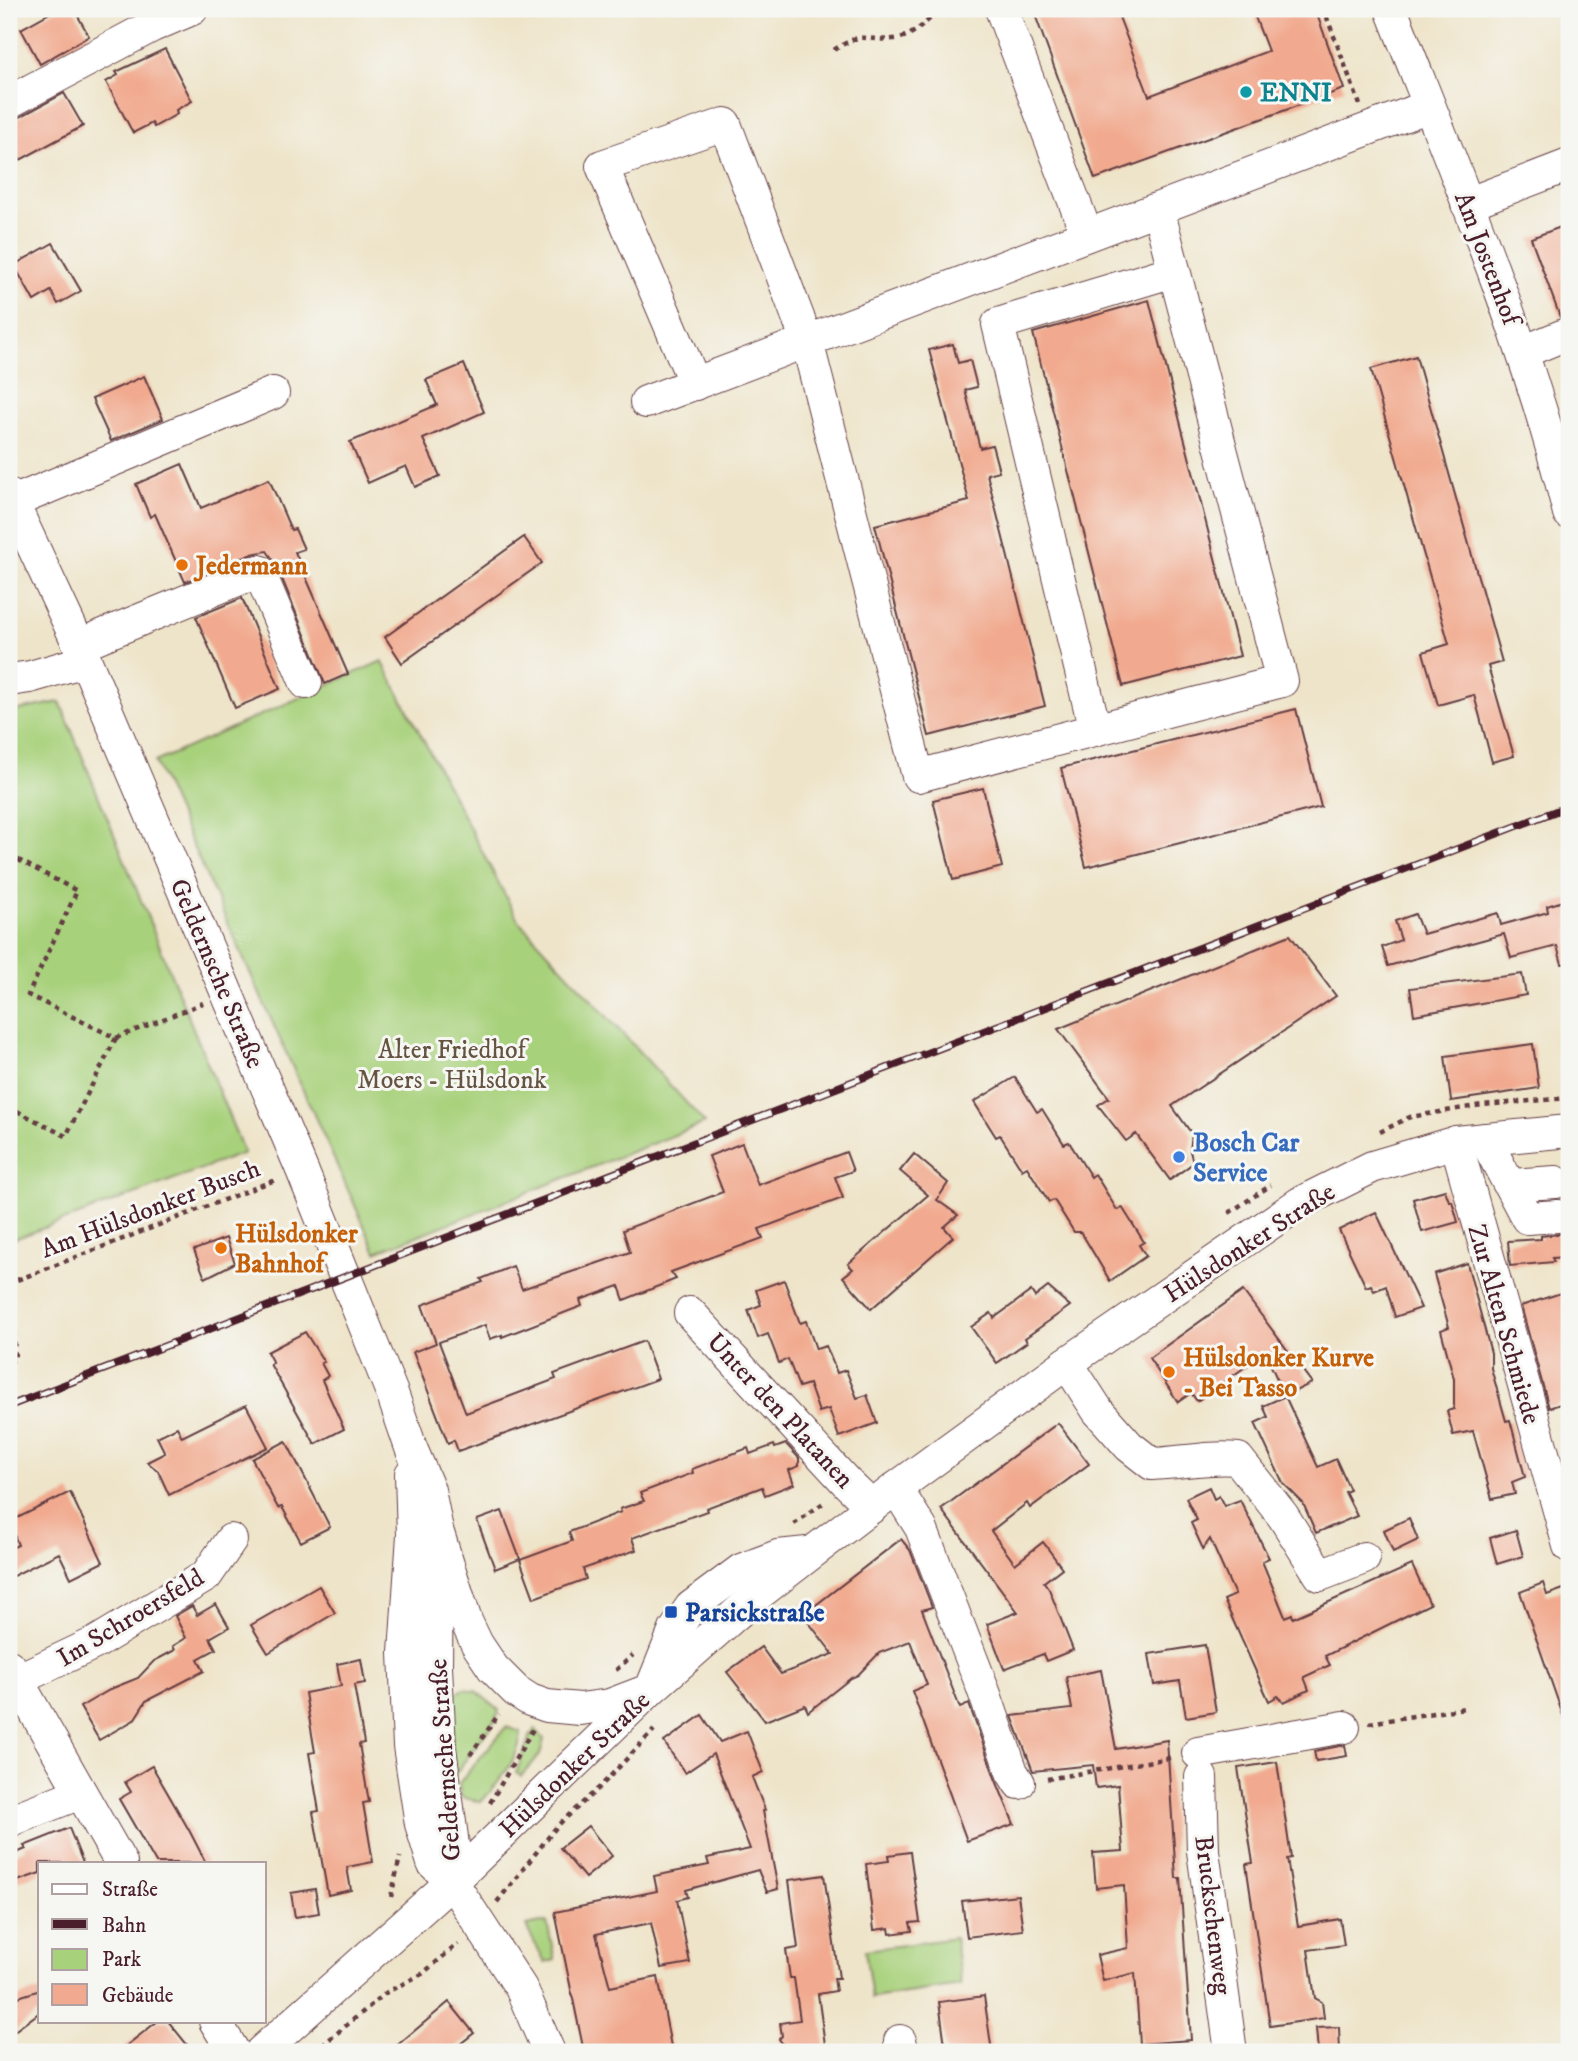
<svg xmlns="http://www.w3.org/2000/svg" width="1578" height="2061" viewBox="0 0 1578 2061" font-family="'IM FELL DW Pica',serif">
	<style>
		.green { fill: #a8d17c; stroke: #797854; stroke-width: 2 }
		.building { fill: #f1aa8f }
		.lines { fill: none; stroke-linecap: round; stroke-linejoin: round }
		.minor-tunnel { stroke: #cdbda9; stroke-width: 32; stroke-dasharray: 32 16; stroke-linecap: butt }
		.minor-casing { stroke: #633d43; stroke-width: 34 }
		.path { stroke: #633d43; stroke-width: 4.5; stroke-dasharray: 5 5; stroke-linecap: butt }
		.minor { stroke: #fff; stroke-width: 32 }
		.rail-casing { stroke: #4a1f2b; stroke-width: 8 }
		.rail { stroke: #f6f6f2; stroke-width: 5; stroke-dasharray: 16; stroke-linecap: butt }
		.culture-dot { fill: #0f9aa8; stroke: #f6f6f2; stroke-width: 2.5 }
		.food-dot { fill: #e8710a; stroke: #f6f6f2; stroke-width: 2.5 }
		.shop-dot { fill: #3f7fe0; stroke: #f6f6f2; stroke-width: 2.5 }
		.transit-dot { fill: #1a4fb4; stroke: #f6f6f2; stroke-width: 2.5 }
		.labels { text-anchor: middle; stroke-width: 6; stroke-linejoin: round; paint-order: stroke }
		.culture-label { font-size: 26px; font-weight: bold; fill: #0d838f; stroke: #f6f6f2; text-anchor: start }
		.street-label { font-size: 26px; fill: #4a1f2b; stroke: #f6f6f2 }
		.food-label { font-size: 26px; font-weight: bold; fill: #c56008; stroke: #f6f6f2; text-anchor: start }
		.park-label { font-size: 26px; fill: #665443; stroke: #f6f6f2 }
		.shop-label { font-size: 26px; font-weight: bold; fill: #366cbe; stroke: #f6f6f2; text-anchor: start }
		.transit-label { font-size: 26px; font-weight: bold; fill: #164399; stroke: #f6f6f2; text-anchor: start }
	</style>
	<rect width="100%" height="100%" fill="#f6f6f2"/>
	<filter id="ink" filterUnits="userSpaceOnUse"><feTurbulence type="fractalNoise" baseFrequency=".0143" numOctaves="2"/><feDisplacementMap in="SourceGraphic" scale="14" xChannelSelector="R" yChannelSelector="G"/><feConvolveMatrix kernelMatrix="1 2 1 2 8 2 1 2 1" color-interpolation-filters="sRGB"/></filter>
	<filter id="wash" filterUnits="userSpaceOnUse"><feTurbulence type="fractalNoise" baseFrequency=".00686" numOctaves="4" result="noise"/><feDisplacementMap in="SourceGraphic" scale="28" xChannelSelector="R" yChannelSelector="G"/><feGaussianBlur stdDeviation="1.57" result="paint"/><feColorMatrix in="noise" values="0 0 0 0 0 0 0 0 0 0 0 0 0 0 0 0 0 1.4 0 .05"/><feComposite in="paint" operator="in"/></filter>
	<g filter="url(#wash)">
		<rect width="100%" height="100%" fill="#eee4c9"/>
		<g class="green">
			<polygon points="382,661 518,920 705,1123 376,1252 155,762"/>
			<polygon points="60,702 244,1153 9,1241 9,712"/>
			<polygon points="464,1689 476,1691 499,1710 496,1719 452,1778 451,1696"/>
			<path d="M506,1727L521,1732C520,1759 498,1783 481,1802L461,1797L459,1783Z"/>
			<polygon points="535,1729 544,1739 540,1755 521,1776 516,1773 530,1736"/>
			<polygon points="547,1922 555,1960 545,1963 526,1926"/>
			<polygon points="955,1938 961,1985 872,1998 865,1950"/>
		</g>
		<g id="blocks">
			<g class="building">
				<polygon points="57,9 74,9 89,36 40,64 21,29"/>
				<polygon points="1033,9 1116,9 1149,96 1268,51 1252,9 1315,9 1344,89 1095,179"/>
				<polygon points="165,49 192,101 176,110 177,114 154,127 152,123 133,133 106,82 118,75 116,72"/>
				<polygon points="64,93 83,126 9,166 9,120 18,118"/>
				<polygon points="1569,224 1569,315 1560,317 1531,238"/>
				<polygon points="53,243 81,291 58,304 51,291 34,301 14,265"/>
				<polygon points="1149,300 1240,656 1123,686 1033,333"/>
				<polygon points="953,344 958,363 970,360 977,387 965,390 980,448 992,445 999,471 987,474 1045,706 929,736 875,525 969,501 929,350"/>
				<polygon points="1416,356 1502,662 1488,666 1514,756 1492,762 1474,695 1438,705 1423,652 1449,644 1371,369"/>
				<polygon points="464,364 484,412 423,439 440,476 415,487 406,466 368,483 350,442 437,405 426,380"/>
				<polygon points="144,376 163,419 111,441 92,399"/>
				<polygon points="182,464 201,508 269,479 291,530 295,529 304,549 295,552 348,674 325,684 276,564 267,551 252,554 185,582 155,514 150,517 136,484"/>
				<polygon points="524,537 542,563 402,663 385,637"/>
				<polygon points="242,598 280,689 235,708 196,617"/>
				<polygon points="1296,709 1321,807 1086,867 1061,768"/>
				<polygon points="983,788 1002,867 953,880 933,800"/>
				<polygon points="1569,899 1569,963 1562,964 1557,946 1511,958 1504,934 1388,966 1382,947 1401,940 1395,921 1415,914 1423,934 1498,913 1501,925 1548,912 1547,906"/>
				<polygon points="1290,935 1336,996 1172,1106 1192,1134 1190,1151 1193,1163 1170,1180 1136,1134 1126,1141 1098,1105 1109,1098 1058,1029"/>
				<polygon points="1522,974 1526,995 1414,1015 1410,988"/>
				<polygon points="1533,1044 1539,1088 1451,1101 1445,1056"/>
				<polygon points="1015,1077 1037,1112 1042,1109 1064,1144 1069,1142 1091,1177 1095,1174 1117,1210 1122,1207 1144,1242 1139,1245 1146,1256 1110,1281 1081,1232 1074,1232 1054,1200 1049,1202 1027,1167 1022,1170 1000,1135 996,1137 974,1102"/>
				<polygon points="742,1143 758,1185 846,1152 853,1171 835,1177 843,1198 759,1229 763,1238 671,1272 676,1279 624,1300 619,1286 580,1300 582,1306 502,1337 502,1335 490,1339 485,1325 439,1342 466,1413 556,1379 554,1374 644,1341 658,1379 458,1451 454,1440 448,1443 413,1352 436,1343 422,1305 483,1282 481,1279 513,1266 522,1289 630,1252 623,1230 723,1192 709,1156"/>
				<polygon points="914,1154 948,1183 937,1200 958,1215 944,1227 953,1237 871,1309 843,1277 853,1269 848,1264 928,1195 900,1171"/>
				<polygon points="1445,1190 1449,1201 1452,1201 1458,1222 1422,1232 1413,1199"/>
				<polygon points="1376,1212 1421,1308 1395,1317 1386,1286 1374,1291 1371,1285 1366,1287 1339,1230"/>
				<polygon points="1569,1230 1569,1257 1552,1258 1554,1262 1510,1266 1508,1241 1541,1239 1541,1236 1559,1234"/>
				<polygon points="226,1238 235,1263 205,1278 194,1250"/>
				<polygon points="1467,1263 1491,1353 1491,1368 1506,1421 1510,1420 1525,1477 1512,1482 1515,1494 1492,1499 1473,1431 1453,1435 1447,1411 1454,1409 1454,1379 1441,1330 1449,1327 1434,1274"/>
				<polygon points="784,1280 800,1323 806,1321 816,1349 826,1346 837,1373 846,1370 857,1398 867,1395 877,1423 839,1437 829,1409 819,1412 809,1384 799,1387 788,1359 779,1363 768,1334 758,1338 748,1310 761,1305 756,1290"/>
				<polygon points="1048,1287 1070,1306 1025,1338 1027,1342 997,1363 971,1327 991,1313 994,1318 1031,1291 1035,1297"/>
				<polygon points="1243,1291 1312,1383 1285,1396 1265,1353 1197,1401 1191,1393 1178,1402 1149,1358"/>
				<polygon points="1564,1292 1569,1308 1569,1401 1549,1408 1521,1306"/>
				<polygon points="305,1332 324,1362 321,1363 328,1376 322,1380 344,1429 315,1444 270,1364 273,1363 267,1352"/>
				<polygon points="1285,1396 1318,1467 1336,1459 1350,1490 1345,1492 1357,1516 1316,1533 1303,1503 1283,1483 1255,1423 1268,1417 1263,1406"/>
				<polygon points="246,1405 268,1447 169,1495 158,1471 147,1462 165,1453 157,1437 177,1427 182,1437"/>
				<polygon points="1058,1423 1089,1464 1030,1508 1027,1503 991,1531 1015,1564 1043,1542 1062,1568 1044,1582 1049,1589 1073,1650 1046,1661 1043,1654 1004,1669 987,1624 1018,1612 941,1509"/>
				<polygon points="286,1441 330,1527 301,1542 282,1507 278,1508 252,1459"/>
				<polygon points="786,1444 799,1458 799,1466 789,1470 794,1484 765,1495 762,1487 706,1508 707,1511 632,1538 636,1550 583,1569 586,1579 534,1598 520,1560 572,1541 569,1532 621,1512 620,1509 644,1501 640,1493 693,1473 692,1469 748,1448 750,1454 774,1445 775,1448"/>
				<polygon points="1209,1487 1214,1499 1219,1496 1224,1506 1240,1500 1269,1558 1262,1561 1285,1617 1292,1614 1293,1618 1412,1565 1430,1604 1325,1656 1330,1665 1304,1677 1309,1690 1284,1702 1278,1696 1269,1701 1224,1600 1235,1595 1210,1539 1203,1549 1191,1523 1197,1520 1186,1498"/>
				<polygon points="70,1492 103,1562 71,1578 59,1553 9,1578 9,1549 18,1545 9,1522"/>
				<polygon points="502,1511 520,1559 495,1569 477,1520"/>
				<polygon points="1409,1518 1418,1540 1393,1552 1384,1530"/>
				<polygon points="1516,1530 1523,1556 1497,1564 1490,1538"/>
				<polygon points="901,1539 910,1550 932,1607 922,1610 960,1708 969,1704 995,1778 1014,1824 967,1841 912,1691 927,1685 910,1641 879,1653 858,1675 851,1678 808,1712 805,1705 765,1721 727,1672 761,1647 781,1674 833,1654 803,1615"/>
				<polygon points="1543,1583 1547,1595 1569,1587 1569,1724 1566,1724 1520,1592"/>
				<polygon points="319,1586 335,1613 268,1653 251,1625"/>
				<polygon points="216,1604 229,1627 210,1638 216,1649 198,1659 204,1671 146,1701 134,1720 99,1740 80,1707 113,1688 138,1678 154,1661 175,1650 173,1646 186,1638 175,1616 192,1606 197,1615"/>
				<polygon points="1205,1645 1216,1712 1186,1717 1180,1681 1154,1685 1149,1654"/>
				<polygon points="361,1659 365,1683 354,1685 364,1743 359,1744 369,1802 363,1803 373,1862 347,1867 351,1890 328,1895 313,1812 319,1811 309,1753 315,1752 305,1693 341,1686 337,1664"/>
				<polygon points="1101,1670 1116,1749 1167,1740 1176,1878 1180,1878 1191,2040 1140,2044 1135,1973 1103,1981 1097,1955 1128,1948 1124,1885 1096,1888 1093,1853 1123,1851 1118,1785 1096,1788 1093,1765 1033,1771 1012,1716 1072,1709 1066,1677"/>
				<polygon points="702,1715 720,1742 747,1731 763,1772 752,1777 765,1810 763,1811 778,1889 767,1892 758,1870 686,1890 688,1897 677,1900 690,1963 661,1968 651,1923 596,1934 610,1987 658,1977 672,2052 584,2052 555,1912 657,1891 654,1876 709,1865 707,1858 750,1849 713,1754 685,1773 664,1742"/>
				<polygon points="1345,1745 1347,1756 1316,1761 1314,1751"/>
				<polygon points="1277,1762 1291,1858 1287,1859 1298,1926 1340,1919 1344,1945 1308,1950 1315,1998 1322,2002 1324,2018 1270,2026 1246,1864 1253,1863 1238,1768"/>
				<polygon points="152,1766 189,1830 206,1863 156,1863 119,1799 131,1792 125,1782"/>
				<polygon points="588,1826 612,1856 585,1878 560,1848"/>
				<polygon points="69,1828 83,1863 40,1863 40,1873 9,1884 9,1856 26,1849 24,1846"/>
				<polygon points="910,1852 920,1922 910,1923 912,1931 890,1934 889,1928 874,1930 866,1864 889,1861 888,1855"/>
				<polygon points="824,1875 839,1978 834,1978 836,1991 818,1994 826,2052 789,2052 779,2039 782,2036 780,2023 800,2020 794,1978 790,1978 786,1950 798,1948 789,1880"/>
				<polygon points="315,1889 319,1913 295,1917 291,1893"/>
				<polygon points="1018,1895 1023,1930 967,1937 962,1901"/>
				<polygon points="40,1990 40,2012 9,2035 9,2000"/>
				<polygon points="984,1996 992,2052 946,2052 939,2002"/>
				<polygon points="449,2002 474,2033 450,2052 389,2052"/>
				<polygon points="158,2021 168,2021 193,2052 118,2052"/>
				<polygon points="1339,2027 1340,2052 1318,2052 1316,2028"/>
			</g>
		</g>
	</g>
	<g filter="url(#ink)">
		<use href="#blocks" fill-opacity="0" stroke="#633d43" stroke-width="2"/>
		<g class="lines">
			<polyline class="minor-tunnel" points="1557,1198 1569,1198"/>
			<g class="minor-casing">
				<g id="minor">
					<polyline points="1001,9 1087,235"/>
					<path d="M1391,9C1456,174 1527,340 1569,513"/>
					<polyline points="9,102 152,26 192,9"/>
					<polyline points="1467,204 1569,165"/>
					<polyline points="1523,352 1569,333"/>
					<polyline points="695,384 602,166 725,124 807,341 918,776 1282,681 1158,209"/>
					<polyline points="646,402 1429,106"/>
					<polyline points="9,495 79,645 302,1170 392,1393 411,1448 429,1490 437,1530 456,1590 466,1621 477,1644 493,1668 516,1691 530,1700 547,1706 580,1709 610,1705 644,1692"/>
					<polyline points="13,502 273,393"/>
					<polyline points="79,645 259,571 306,683"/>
					<polyline points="9,680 30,677 85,661"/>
					<polyline points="1095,730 998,324 1174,271"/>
					<polyline points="1485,1139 1527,1218 1558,1216"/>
					<polyline points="1456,1142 1569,1546"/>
					<polyline points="1510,1185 1556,1182"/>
					<polyline points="690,1313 848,1484 872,1507"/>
					<path d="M1067,1363L1098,1411L1129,1446L1152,1464C1181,1463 1209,1456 1238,1459L1283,1516L1320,1575L1364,1558"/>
					<polyline points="411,1474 413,1535 405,1653 409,1746 421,1824 433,1863 452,1882 521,1988 549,2052"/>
					<polyline points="896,1488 921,1528 982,1686 1012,1772 1019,1783"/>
					<polyline points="437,1556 436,1667 440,1748 453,1845 452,1882"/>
					<polyline points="9,1666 121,1863"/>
					<polyline points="17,1680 97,1642 206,1576 231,1540"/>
					<polyline points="653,1684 675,1630 691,1607 741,1570 778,1556 807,1553"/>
					<polyline points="1198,1753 1344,1727"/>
					<polyline points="1201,1777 1203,1851 1231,2052"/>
					<polyline points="9,1821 80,1793"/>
					<polyline points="215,2021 234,2052"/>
					<polyline points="900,2041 903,2052"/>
					<polyline points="261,2052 452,1882 651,1689 761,1592 896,1488 1067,1363 1300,1203 1372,1167 1456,1142 1569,1131"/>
				</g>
			</g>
			<g class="path">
				<polyline points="1327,9 1324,10 1360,105"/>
				<path d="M834,50C866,29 862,42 893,39C912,38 927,22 939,9"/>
				<polyline points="9,855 77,891 28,995 116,1038 66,1136 9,1107"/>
				<polyline points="116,1038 203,1003"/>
				<polyline points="1380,1132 1410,1117 1482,1105 1569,1098"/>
				<polyline points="1229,1213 1271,1185"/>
				<polyline points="9,1362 15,1360 12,1282 275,1180"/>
				<polyline points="794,1524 826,1501"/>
				<polyline points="616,1670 633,1655"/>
				<polyline points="1369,1723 1465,1708"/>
				<polyline points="470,1755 499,1714"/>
				<polyline points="1047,1779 1170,1758"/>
				<polyline points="490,1803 533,1729"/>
				<polyline points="391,1897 400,1857"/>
				<polyline points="497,1902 558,1825 601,1786 654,1730"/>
				<polyline points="314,2052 387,1992 422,1974 458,1944"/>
			</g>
			<use href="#minor" class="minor"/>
			<g class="rail-casing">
				<polyline id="rail" points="9,1406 1569,806"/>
			</g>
			<use href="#rail" class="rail"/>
		</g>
	</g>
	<circle class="culture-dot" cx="1246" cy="92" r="7"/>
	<g class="food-dot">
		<circle cx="182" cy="565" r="7"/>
		<circle cx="221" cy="1248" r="7"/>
		<circle cx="1169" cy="1372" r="7"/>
	</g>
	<circle class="shop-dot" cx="1179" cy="1157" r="7"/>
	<rect class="transit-dot" x="664" y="1605" width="14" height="14" rx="3.5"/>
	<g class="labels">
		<g class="culture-label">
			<text x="1260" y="101">ENNI</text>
		</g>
		<g class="street-label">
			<text transform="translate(1488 258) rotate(69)" y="9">Am Jostenhof</text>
			<text transform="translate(218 973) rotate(67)" y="9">Geldernsche Straße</text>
			<text transform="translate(150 1208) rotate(-21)" y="9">Am Hülsdonker Busch</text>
			<text transform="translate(1249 1242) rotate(-33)" y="9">Hülsdonker Straße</text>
			<text transform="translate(1505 1324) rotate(74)" y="9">Zur Alten Schmiede</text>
			<text transform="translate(781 1410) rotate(47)" y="9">Unter den Platanen</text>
			<text transform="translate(130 1617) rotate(-31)" y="9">Im Schroersfeld</text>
			<text transform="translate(444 1760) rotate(-94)" y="9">Geldernsche Straße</text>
			<text transform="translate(574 1764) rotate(-44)" y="9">Hülsdonker Straße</text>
			<text transform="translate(1214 1915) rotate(83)" y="9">Bruckschenweg</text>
		</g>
		<g class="food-label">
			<text x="196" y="574">Jedermann</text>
			<text x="235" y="1242">Hülsdonker<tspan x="235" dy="30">Bahnhof</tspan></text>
			<text x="1183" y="1366">Hülsdonker Kurve<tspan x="1183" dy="30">- Bei Tasso</tspan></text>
		</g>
		<g class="park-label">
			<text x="452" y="1058">Alter Friedhof<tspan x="452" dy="30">Moers - Hülsdonk</tspan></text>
		</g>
		<g class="shop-label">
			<text x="1193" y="1151">Bosch Car<tspan x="1193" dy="30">Service</tspan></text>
		</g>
		<g class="transit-label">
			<text x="685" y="1621">Parsickstraße</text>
		</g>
	</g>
	<rect width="1578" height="2061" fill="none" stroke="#f6f6f2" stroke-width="35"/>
	<rect x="38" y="1862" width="228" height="161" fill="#f6f6f2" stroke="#b1a0a2" stroke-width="2"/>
	<rect x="52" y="1884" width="35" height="10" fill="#ffffff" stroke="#b1a0a2" stroke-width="2"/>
	<text x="102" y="1896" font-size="21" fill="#4a1f2b">Straße</text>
	<rect x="52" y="1919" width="35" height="10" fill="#4a1f2b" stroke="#b1a0a2" stroke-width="2"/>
	<text x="102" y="1932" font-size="21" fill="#4a1f2b">Bahn</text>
	<rect x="52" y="1949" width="35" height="21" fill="#a8d17c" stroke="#b1a0a2" stroke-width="2"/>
	<text x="102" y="1966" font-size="21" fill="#4a1f2b">Park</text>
	<rect x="52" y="1984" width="35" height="21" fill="#f1aa8f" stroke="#b1a0a2" stroke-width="2"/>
	<text x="102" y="2002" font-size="21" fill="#4a1f2b">Gebäude</text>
</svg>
